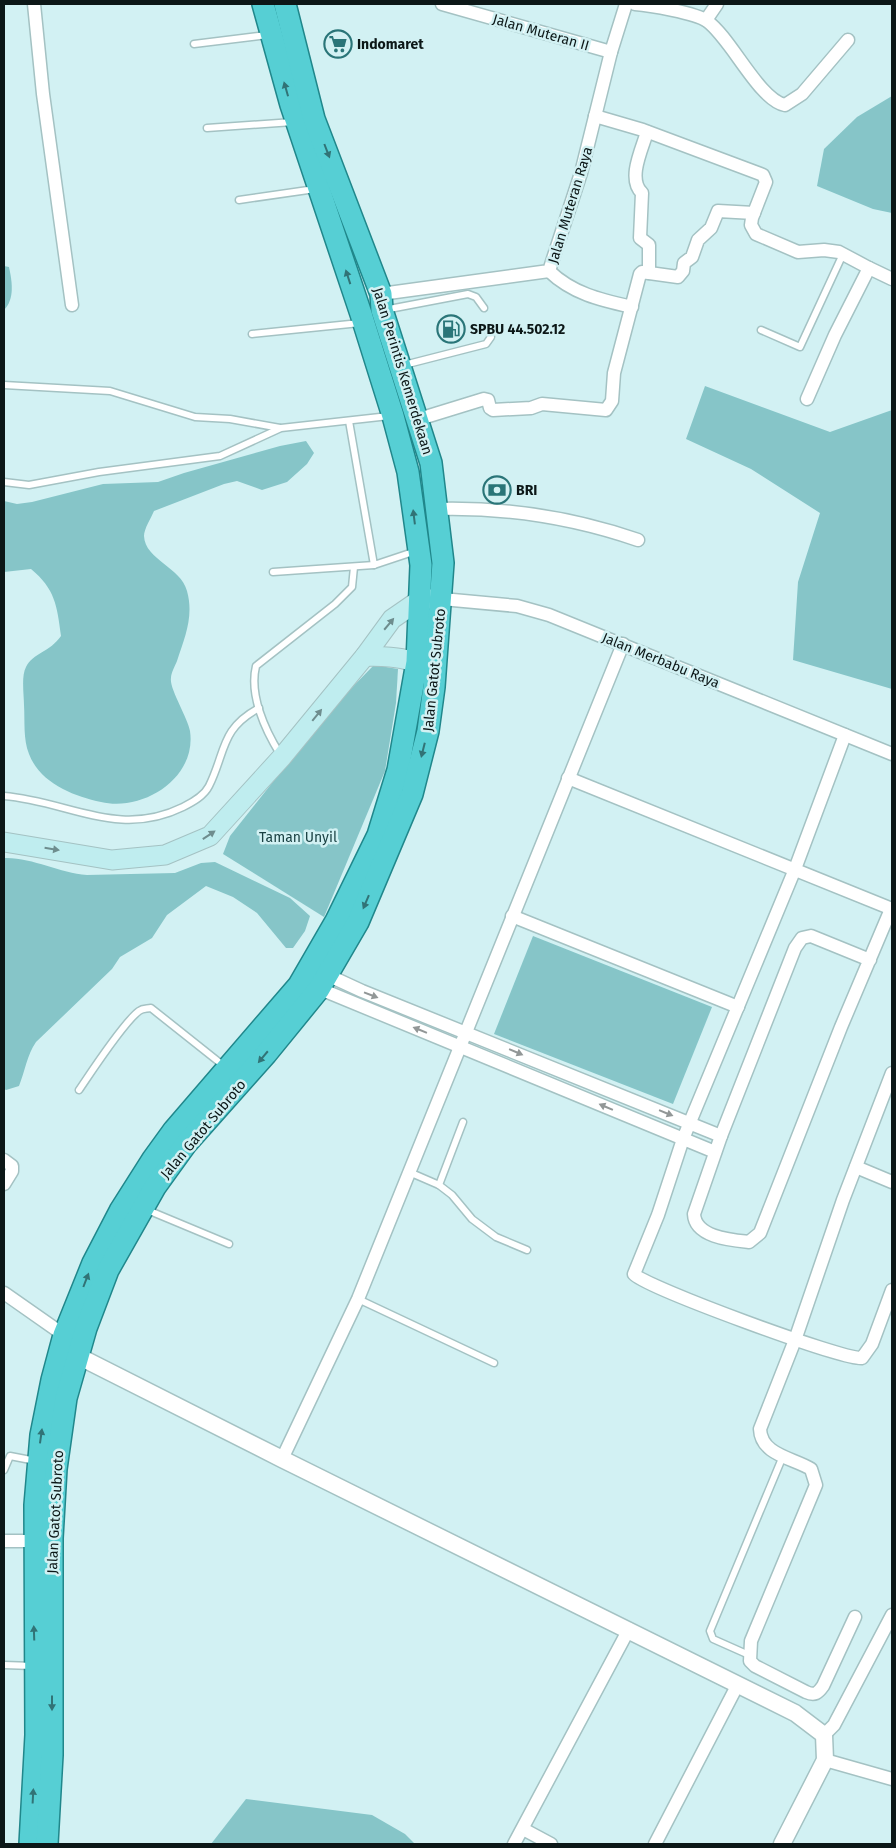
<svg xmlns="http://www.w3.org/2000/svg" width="896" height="1848" viewBox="0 0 896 1848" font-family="'Fira Sans',sans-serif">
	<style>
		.green { fill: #86c5c8 }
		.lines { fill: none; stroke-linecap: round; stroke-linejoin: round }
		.service-casing { stroke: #a4c2c3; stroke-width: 9 }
		.minor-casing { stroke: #a4c2c3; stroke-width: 15 }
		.tertiary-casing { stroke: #a4c2c3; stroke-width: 19 }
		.secondary-casing { stroke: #a4c2c3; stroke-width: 21 }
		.trunk-casing { stroke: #20878b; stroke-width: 24 }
		.service { stroke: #fff; stroke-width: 6 }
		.minor { stroke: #fff; stroke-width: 12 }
		.tertiary { stroke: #fff; stroke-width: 16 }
		.secondary { stroke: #bfedef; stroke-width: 19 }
		.trunk { stroke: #56cfd4; stroke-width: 21 }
		.oneway { fill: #317376 }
		.oneway2 { fill: #6e8d8e }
		.oneway3 { fill: #929797 }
		.labels { text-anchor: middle; stroke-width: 5; stroke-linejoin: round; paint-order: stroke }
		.street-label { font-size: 14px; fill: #0c1717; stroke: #d2f1f3 }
		.poi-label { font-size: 14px; font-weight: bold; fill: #0c1717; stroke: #d2f1f3; text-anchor: start }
		.park-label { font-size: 14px; fill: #1a4143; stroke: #d2f1f3 }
	</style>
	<rect width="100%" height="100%" fill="#d2f1f3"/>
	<g class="green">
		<polygon points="892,96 892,213 873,209 817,186 824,149 857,117"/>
		<path d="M4,266L9,267C12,281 15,299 4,310Z"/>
		<polygon points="705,386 830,432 892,410 892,689 793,660 798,582 820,513 751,469 686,439"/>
		<path d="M306,441L314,453L307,464L287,482L262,490L237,481L224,484L154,511C151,518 144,529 144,536C145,560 181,567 187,591C194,616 185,637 177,661C175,666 171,673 171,678C169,688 188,718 190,731C197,778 143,812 101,802C73,796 40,783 29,754C23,739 25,721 24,705C24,695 21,676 26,667C33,653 50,652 61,636C57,605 55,589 31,569L4,572V501L17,504L32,502L103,484L158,482L184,473L280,446Z"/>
		<polygon points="374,665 398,669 396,703 385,771 324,917 223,854 230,836 330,710"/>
		<path d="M4,858C32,857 59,873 87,875L175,873L201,863L215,862L290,898L310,916L305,931L293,948H286L257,913L233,897L206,886L167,915L152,938L120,957L112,969L36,1042C27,1055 25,1071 19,1086L6,1090L4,1089Z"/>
		<polygon points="533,936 712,1007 673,1104 494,1034"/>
		<polygon points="246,1799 372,1815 405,1834 415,1844 211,1844"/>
	</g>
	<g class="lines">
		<g class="service-casing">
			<g id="service">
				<polyline points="194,44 267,35"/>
				<polyline points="207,128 293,122"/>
				<polyline points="239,200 315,189"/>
				<polyline points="384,310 468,294 476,297 484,308"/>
				<polyline points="761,330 800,347 843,254"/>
				<polyline points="252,334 360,323"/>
				<polyline points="404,365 486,344 491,337 489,332"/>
				<polyline points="4,385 110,391 195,417 230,419 280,428"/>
				<polyline points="349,421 374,565 416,551"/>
				<polyline points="4,482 29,485 99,472 220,456 281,428 389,416"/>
				<polyline points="273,572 374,565"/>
				<path d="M280,754C265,730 249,695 256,666L335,604L352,587L354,567"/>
				<path d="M4,796C68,801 118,839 183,807C193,802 204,796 209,786C226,752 220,729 259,708"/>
				<path d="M79,1090C92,1071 123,1023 139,1011C143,1008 146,1009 151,1008L224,1066"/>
				<polyline points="409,1172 439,1185 452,1195 472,1219 496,1237 527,1250"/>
				<polyline points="439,1185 463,1122"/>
				<polyline points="145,1209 229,1244"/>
				<polyline points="358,1299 494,1363"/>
				<polyline points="4,1470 10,1456 36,1461"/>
				<polyline points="749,1655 713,1639 710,1631 783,1456"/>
				<polyline points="4,1665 33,1666"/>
			</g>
		</g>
		<g class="minor-casing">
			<g id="minor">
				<polyline points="34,4 43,94 72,305"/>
				<polyline points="442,4 611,52"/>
				<path d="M635,4C649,5 696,13 707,21C731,38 759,100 785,105L802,94L848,40"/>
				<polyline points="706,20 717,4"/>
				<polyline points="595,116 643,130 763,175 766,182 752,218 751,225 756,234 798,252 824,250 839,252 869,268 835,335 807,399"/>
				<path d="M647,132C642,149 627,179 642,193L640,238L649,245V273"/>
				<polyline points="869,268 892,279"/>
				<path d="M549,271C573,294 601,300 632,307"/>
				<polyline points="381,294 549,271 581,173 611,52 626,4"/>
				<polyline points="419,419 484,399 488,400 490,408 493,410 531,408 542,404 606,410 612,401 614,373 640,274 642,272 678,277 683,271 684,263 692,257 698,240 711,228 718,211 754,213"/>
				<path d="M436,509C507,507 571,517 638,540"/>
				<polyline points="442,599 517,606 549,615 892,754"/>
				<path d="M845,735L795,869L683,1139L658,1215L634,1274C645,1287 843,1360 862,1358L872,1344L892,1290"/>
				<polyline points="568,778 892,909"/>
				<polyline points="512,916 738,1007"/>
				<path d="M870,960L811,936L802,938L795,948L721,1136L694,1214C695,1237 730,1240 749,1242L760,1233L841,1027L891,909"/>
				<polyline points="323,973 362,991 721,1136"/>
				<polyline points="313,986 715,1152"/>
				<polyline points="4,1160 12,1166 12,1171 4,1184"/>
				<polyline points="856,1167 892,1182"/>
				<polyline points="4,1293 64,1335"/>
				<polyline points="282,1459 358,1299 623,644"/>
				<polyline points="4,1541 40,1541"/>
				<path d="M855,1617L823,1686C818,1693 815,1696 806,1692L755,1666L750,1661L751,1641L816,1485L811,1469C793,1458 761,1455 760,1429L795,1340L843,1200L892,1073"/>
				<polyline points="824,1735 834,1725 892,1615"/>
				<polyline points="825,1760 892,1779"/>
				<polyline points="523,1829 551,1844"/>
				<polyline points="514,1844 629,1629"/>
				<polyline points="655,1844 738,1684"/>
			</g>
		</g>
		<g class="tertiary-casing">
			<polyline id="tertiary" points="68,1351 282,1459 795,1713 824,1735 825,1760 782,1844"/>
		</g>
		<g class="secondary-casing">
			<g id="secondary">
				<path d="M365,656C388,657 409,656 428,669"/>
				<polyline points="4,842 112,860 165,855 210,836 282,757 365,656 392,619 421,599 431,599"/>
			</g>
		</g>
		<g class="trunk-casing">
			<g id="trunk">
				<polyline points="30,1844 36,1735 35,1505 41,1435 52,1380 64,1335 93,1263 120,1211 153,1159 174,1130 299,985 336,921 378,835 398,770 417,662 421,565 408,472 393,416 361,314 291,105 263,4"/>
				<polyline points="47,1844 52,1755 52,1538 56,1469 66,1398 86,1328 108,1270 155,1187 186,1144 266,1054 319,989 358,922 412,794 428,731 434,687 443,563 431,463 382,310 381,294 314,119 285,4"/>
			</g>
		</g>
		<use href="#service" class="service"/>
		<use href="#minor" class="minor"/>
		<use href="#tertiary" class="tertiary"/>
		<use href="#secondary" class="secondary"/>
		<use href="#trunk" class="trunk"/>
	</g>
	<defs><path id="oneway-solid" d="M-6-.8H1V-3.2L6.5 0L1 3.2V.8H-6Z" transform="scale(1.25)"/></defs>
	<g class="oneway">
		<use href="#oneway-solid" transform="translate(286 89) rotate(-106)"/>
		<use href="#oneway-solid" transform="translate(327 151) rotate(69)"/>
		<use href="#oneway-solid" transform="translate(348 277) rotate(-108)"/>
		<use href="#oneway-solid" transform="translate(414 517) rotate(-97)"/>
		<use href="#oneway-solid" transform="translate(423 750) rotate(104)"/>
		<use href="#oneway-solid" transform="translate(366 902) rotate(113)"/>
		<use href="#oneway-solid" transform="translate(263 1057) rotate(130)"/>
		<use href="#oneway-solid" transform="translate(86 1280) rotate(-69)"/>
		<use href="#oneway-solid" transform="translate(41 1436) rotate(-82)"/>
		<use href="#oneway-solid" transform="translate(34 1633) rotate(-92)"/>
		<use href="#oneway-solid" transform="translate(52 1703) rotate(90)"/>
		<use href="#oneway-solid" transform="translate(33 1796) rotate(-87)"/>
	</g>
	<g class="oneway2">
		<use href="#oneway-solid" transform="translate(389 624) rotate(-50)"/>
		<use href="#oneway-solid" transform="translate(317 715) rotate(-51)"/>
		<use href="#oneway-solid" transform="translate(209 835) rotate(-34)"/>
		<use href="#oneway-solid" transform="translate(52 849) rotate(9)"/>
	</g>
	<g class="oneway3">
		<use href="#oneway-solid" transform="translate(371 995) rotate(21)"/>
		<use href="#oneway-solid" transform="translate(420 1030) rotate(-158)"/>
		<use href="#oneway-solid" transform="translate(516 1052) rotate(23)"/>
		<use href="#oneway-solid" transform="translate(606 1107) rotate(-157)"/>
		<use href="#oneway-solid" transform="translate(666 1113) rotate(22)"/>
	</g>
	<defs>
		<g id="supermarket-ring" transform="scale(1.4375)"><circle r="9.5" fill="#d2f1f3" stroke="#2a7578" stroke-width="1.5"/><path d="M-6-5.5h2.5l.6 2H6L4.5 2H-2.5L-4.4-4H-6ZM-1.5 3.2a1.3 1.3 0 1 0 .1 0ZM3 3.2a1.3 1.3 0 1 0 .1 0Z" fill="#2a7578"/></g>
		<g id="fuel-ring" transform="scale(1.4375)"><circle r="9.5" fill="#d2f1f3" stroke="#2a7578" stroke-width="1.5"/><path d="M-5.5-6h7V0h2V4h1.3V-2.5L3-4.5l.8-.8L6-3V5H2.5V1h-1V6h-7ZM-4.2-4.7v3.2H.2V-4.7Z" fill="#2a7578"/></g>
		<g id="bank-ring" transform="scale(1.4375)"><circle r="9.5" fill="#d2f1f3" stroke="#2a7578" stroke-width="1.5"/><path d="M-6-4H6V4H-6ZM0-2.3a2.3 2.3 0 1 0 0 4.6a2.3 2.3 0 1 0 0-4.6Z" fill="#2a7578"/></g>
	</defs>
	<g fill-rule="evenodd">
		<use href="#supermarket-ring" x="338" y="44"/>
		<use href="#fuel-ring" x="451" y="329"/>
		<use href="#bank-ring" x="497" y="490"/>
	</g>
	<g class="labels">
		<g class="street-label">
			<text transform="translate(541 32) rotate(16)" y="5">Jalan Muteran II</text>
			<text transform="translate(570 205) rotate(-73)" y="5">Jalan Muteran Raya</text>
			<text transform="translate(403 371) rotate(73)" y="5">Jalan Perintis Kemerdekaan</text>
			<text transform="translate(661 660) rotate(22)" y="5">Jalan Merbabu Raya</text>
			<text transform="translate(434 670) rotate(-84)" y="5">Jalan Gatot Subroto</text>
			<text transform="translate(203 1129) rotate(-50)" y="5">Jalan Gatot Subroto</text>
			<text transform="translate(55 1512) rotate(-87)" y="5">Jalan Gatot Subroto</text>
		</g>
		<g class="poi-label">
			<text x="357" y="49">Indomaret</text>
			<text x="470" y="334">SPBU 44.502.12</text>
			<text x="516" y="495">BRI</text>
		</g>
		<g class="park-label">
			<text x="298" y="842">Taman Unyil</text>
		</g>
	</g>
	<rect width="896" height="1848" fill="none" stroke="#0c1717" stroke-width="10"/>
</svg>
